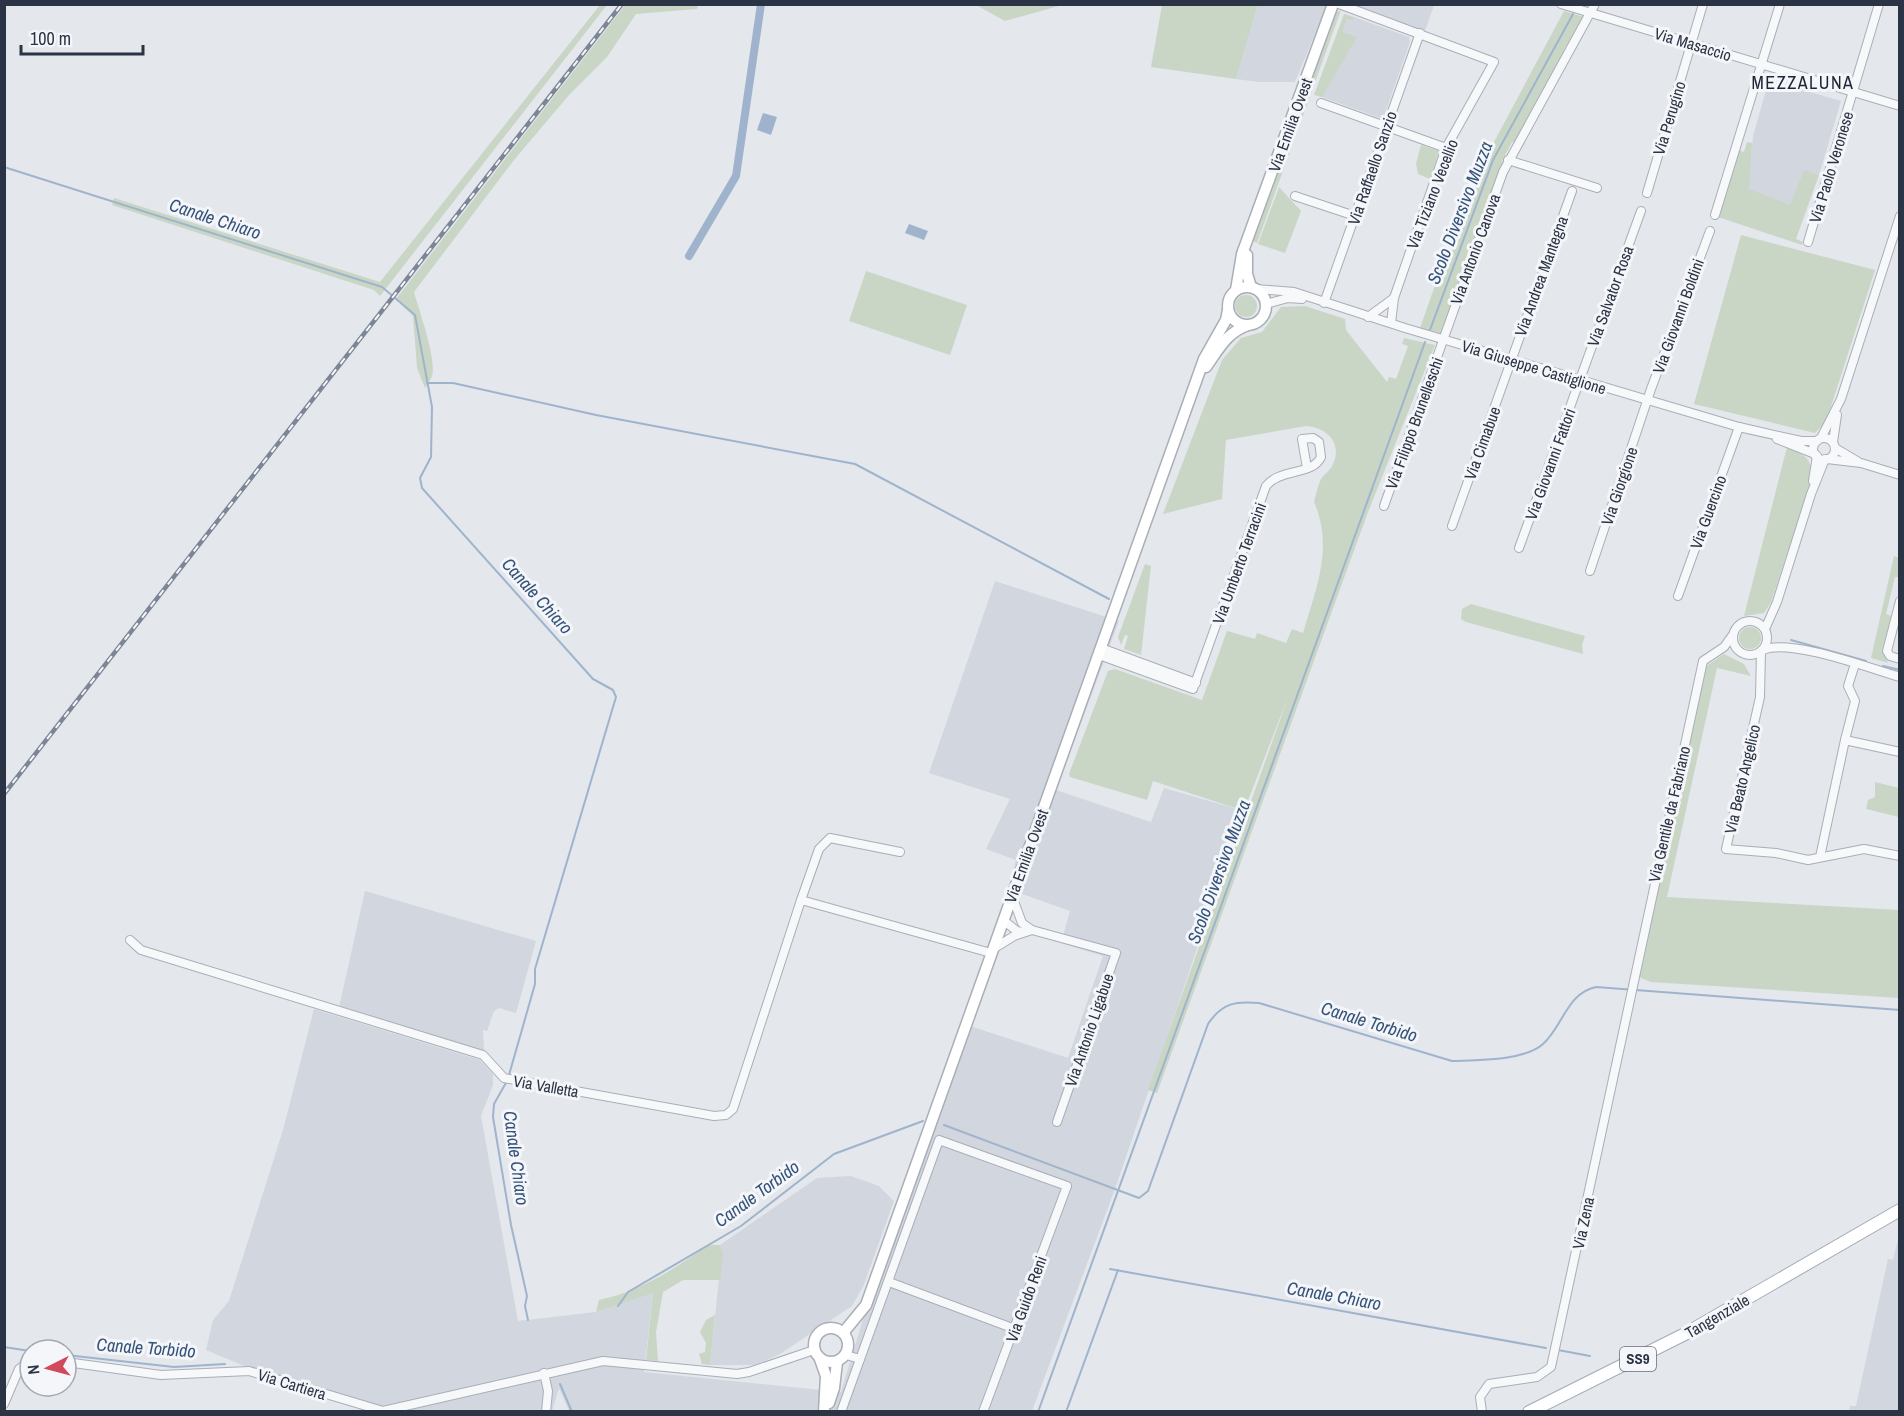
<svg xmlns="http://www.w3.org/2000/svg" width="1904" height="1416" viewBox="0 0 1904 1416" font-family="'Archivo Narrow',sans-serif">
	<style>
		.built { fill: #d2d6de }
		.green { fill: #c9d6c5 }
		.water { fill: #9fb4cc }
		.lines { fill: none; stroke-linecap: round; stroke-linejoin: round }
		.stream { stroke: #9fb4cc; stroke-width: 2 }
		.canal { stroke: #9fb4cc; stroke-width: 8 }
		.street-casing { stroke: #a9aeb7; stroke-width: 10 }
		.secondary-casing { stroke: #a9aeb7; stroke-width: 13 }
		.primary-casing { stroke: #a3abb8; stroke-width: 14 }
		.street { stroke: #f7f8fa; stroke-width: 8 }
		.secondary { stroke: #fff; stroke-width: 10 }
		.primary { stroke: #fff; stroke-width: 12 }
		.rail-casing { stroke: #7d8696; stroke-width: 4.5 }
		.rail { stroke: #f4f6f9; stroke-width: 2; stroke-dasharray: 7; stroke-linecap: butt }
		.labels { text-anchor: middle; stroke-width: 6; stroke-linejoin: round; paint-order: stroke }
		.shield { fill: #f4f6f9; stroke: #676e7b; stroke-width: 1.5 }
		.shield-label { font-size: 15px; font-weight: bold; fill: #2b3445 }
		.street-label { font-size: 16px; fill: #2b3445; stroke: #f4f6f9 }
		.neighbourhood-label { font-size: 18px; letter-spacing: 1.5px; fill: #1d2536; stroke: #f4f6f9 }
		.water-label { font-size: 18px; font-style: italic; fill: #34527a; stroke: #f4f6f9 }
	</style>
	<rect width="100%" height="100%" fill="#e4e7ec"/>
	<g class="built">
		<polygon points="1258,5 1327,5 1295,82 1259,82 1236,79"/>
		<polygon points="1351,5 1434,4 1434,5 1425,31"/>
		<polygon points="1354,17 1409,37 1410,42 1383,119 1322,97 1356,37 1343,32 1347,19 1353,21"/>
		<polygon points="1769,80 1841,101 1819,175 1804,171 1790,206 1748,189 1753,136"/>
		<polygon points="995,581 1119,621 1056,790 1151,822 1164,788 1244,811 1115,1189 1032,1411 569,1411 559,1388 552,1411 368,1411 295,1387 206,1350 213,1320 229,1301 283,1130 314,1009 480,1060 493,1074 493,1085 481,1116 518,1321 596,1312 653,1292 644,1372 841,1392 863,1319 970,1026 1068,1058 1103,956 1061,943 1070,911 1008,889 1016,860 986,849 1010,799 929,773"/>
		<polygon points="365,891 536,941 516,1013 499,1008 494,1011 487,1031 483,1030 484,1051 338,1012"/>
		<polygon points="851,1176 879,1186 894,1201 863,1287 852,1306 780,1354 755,1365 710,1365 722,1250 720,1245 817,1178"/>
		<polygon points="1899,1235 1899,1411 1849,1411 1850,1406 1856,1406 1888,1259 1893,1260"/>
	</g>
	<g class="green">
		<path d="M626,4L698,5L697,9L636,14L607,57L569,95L514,160L414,292C419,310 437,360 432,376C431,380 427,384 425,388L417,368L413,316L396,299Z"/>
		<polygon points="600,5 607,5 380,296 374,290 112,205 114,198 380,282"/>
		<polygon points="976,5 1062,5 1005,21"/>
		<polygon points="1162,5 1258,5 1236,79 1151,67"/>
		<polygon points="1341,10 1257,243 1253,241 1335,13"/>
		<polygon points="1564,11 1584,17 1564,49 1566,51 1515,143 1512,142 1502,161 1504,165 1443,331 1440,333 1420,328 1481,155 1486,157"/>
		<polygon points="1344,14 1354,17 1353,21 1347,19 1343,32 1357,37 1322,97 1314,95"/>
		<polygon points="1747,142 1752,143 1749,189 1790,205 1804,170 1819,175 1796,239 1803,242 1802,245 1718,217 1738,150 1744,152"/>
		<polygon points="1421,145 1439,151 1430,179 1418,174 1416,164"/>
		<polygon points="1279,187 1301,211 1285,253 1258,244"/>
		<polygon points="1741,235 1875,270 1826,422 1815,433 1694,404"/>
		<polygon points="866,271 967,305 950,355 849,321"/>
		<circle cx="1246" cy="306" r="11"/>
		<path d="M1305,306L1345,319L1346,330L1387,382L1389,377L1396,379L1408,346L1402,344L1404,338L1435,345L1368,512L1157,1093L1148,1090L1290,692L1244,811L1153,781L1147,800L1070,777L1069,774L1108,671L1115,669L1202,700L1227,631L1255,639L1257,633L1286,643L1292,629L1303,633C1316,588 1334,548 1314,502C1316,495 1318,485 1321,479C1325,473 1330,471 1333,464C1343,443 1326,427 1306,426L1226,440L1222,499L1163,514L1222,360L1241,338L1262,332L1281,307Z"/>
		<path d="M1787,447C1804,454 1813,459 1812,479L1771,602L1764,613L1744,616Z"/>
		<polygon points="1894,556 1899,558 1899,577 1895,577 1886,614 1891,616 1882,650 1888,663 1871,658"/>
		<polygon points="1145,564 1151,566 1141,655 1124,649 1128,636 1125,635 1121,645 1118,637"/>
		<polygon points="1471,604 1585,636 1582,645 1583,654 1466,622 1461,619 1462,609"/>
		<circle cx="1750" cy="638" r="11"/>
		<polygon points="1724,654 1744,664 1751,676 1717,668 1667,897 1899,910 1899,998 1651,982 1639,977 1637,971 1705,667"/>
		<polygon points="1875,782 1899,788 1899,817 1866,809 1868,800 1875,797"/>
		<path d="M709,1245H720L723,1253L720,1280H683L663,1292L656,1332L658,1361L646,1360L653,1293L596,1312L599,1300C642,1291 673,1269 709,1245Z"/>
		<polygon points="715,1315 710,1365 702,1364 699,1354 705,1352 706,1343 700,1332 706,1320"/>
	</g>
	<g class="water">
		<polygon points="763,113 777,117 771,135 757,130"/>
		<polygon points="909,224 928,231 924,240 905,233"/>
	</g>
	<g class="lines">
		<g class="stream">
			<polyline points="4,167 382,287 415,315 432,407 431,457 420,478 422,488 593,679 613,690 616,697 535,969 535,984 509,1075"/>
			<polyline points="1430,330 1493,160 1573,14"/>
			<polyline points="427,383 453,383 596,415 855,464 1109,599"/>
			<polyline points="1791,640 1866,661"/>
			<polyline points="1883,666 1900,670"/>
			<polyline points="507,1081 494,1104 493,1117 511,1225 527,1296 525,1306 528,1320"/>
			<path d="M944,1125L1139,1198L1148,1191L1208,1024C1222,1003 1235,1001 1259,1003L1452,1061C1477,1060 1524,1061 1543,1044C1563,1026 1567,993 1596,987L1900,1010"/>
			<polyline points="1110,1269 1546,1348"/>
			<polyline points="618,1306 628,1292 741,1226 834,1154 923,1121"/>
			<polyline points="4,1347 30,1351"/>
			<polyline points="1558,1350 1590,1356"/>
			<polyline points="66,1355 174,1367 225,1364"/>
			<polyline points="560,1384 572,1412"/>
			<polyline points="1038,1412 1425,342"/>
			<polyline points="1066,1412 1118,1270"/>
		</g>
		<polyline class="canal" points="689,256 736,176 761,4"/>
		<g class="street-casing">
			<g id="street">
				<polyline points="1339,4 1494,62 1446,148 1394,298 1391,323"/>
				<polyline points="1561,4 1900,106"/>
				<polyline points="1321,103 1446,148"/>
				<polyline points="1508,160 1597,188"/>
				<polyline points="1647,193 1703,4"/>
				<polyline points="1295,196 1355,216"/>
				<polyline points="1715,215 1780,4"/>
				<polyline points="1808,242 1879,4"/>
				<polyline points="1256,289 1294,292 1405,328 1739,427 1801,441 1817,441"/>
				<polyline points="1324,303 1420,33"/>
				<polyline points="1266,304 1288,298 1302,299"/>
				<polyline points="1368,317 1394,298"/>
				<polyline points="1821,438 1841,399 1900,216"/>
				<circle cx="1824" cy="449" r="11"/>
				<polyline points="1777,439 1815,454"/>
				<polyline points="1833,442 1837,415"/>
				<polyline points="1835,448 1857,461"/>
				<polyline points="1827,459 1861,463 1900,475"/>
				<polyline points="1813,481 1817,456"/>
				<polyline points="1384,506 1503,172 1595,4"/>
				<polyline points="1452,526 1572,191"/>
				<polyline points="1519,548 1641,211"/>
				<polyline points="1590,571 1651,389 1710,231"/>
				<polyline points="1678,596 1739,427"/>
				<polyline points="1900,601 1887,651 1890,656 1900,659"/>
				<circle cx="1750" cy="638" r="17"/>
				<polyline points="1765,629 1777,602 1811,494 1825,459"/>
				<polyline points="1101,648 1196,683"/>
				<path d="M1763,650C1789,638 1869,668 1900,677"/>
				<polyline points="1761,651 1760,697 1726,849 1776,853 1808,860 1864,849 1900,856"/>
				<path d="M1099,655L1193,689L1266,486C1280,468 1312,476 1321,457L1319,442L1313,438L1302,439L1307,468"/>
				<polyline points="1845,740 1855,701 1848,686 1855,664"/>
				<polyline points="1820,857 1845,740 1900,752"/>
				<polyline points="1012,896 1022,923 1032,930 1116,953 1057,1122"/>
				<polyline points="801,900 819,849 830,838 900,852"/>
				<polyline points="1003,920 1017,931 1023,932"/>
				<polyline points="130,940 141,950 483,1055 504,1078 714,1116 726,1115 733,1109 801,900 991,953"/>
				<polyline points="993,949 1014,936 1032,930"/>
				<polyline points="889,1282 1015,1329"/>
				<polyline points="846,1355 860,1359"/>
				<polyline points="66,1362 161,1375 249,1371 383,1411 603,1361 737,1374 749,1372 814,1350"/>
				<polyline points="544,1373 548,1391 546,1412"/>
				<polyline points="4,1404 19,1369 30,1360"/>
				<polyline points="841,1412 939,1140 1067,1186 983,1412"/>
				<polyline points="1482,1412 1480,1397 1489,1384 1537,1377 1551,1367 1703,661 1724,647 1732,636"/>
			</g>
		</g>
		<g class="secondary-casing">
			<g id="secondary">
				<polyline points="1247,255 1247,274 1251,287"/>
				<circle cx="1247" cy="306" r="19"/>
				<polyline points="1236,290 1242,254 1333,4"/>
				<path d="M1206,367C1219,349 1226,333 1248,325"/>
				<circle cx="831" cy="1345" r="17"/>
				<polyline points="843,1333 866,1305 1204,359 1226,320 1228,310"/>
				<polyline points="820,1359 826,1376 824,1412"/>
				<polyline points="829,1403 834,1388 837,1362"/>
			</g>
		</g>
		<g class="primary-casing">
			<polyline id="primary" points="1529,1412 1685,1334 1900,1210"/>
		</g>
		<use href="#street" class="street"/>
		<use href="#secondary" class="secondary"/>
		<use href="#primary" class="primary"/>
		<g class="rail-casing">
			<polyline id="rail" points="4,794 622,4"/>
		</g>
		<use href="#rail" class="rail"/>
	</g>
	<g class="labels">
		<rect class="shield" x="1620" y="1347" width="36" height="24" rx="4.5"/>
		<g class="shield-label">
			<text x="1638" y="1364">SS9</text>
		</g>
		<g class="street-label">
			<text transform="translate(1693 44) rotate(17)" y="6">Via Masaccio</text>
			<text transform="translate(1669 118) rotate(-73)" y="6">Via Perugino</text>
			<text transform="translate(1290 125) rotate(-70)" y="6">Via Emilia Ovest</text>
			<text transform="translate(1831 167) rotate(-73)" y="6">Via Paolo Veronese</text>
			<text transform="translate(1372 168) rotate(-71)" y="6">Via Raffaello Sanzio</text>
			<text transform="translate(1432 194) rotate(-69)" y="6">Via Tiziano Vecellio</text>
			<text transform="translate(1475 249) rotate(-70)" y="6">Via Antonio Canova</text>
			<text transform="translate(1541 276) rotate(-70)" y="6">Via Andrea Mantegna</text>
			<text transform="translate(1610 296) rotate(-70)" y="6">Via Salvator Rosa</text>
			<text transform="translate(1678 316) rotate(-70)" y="6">Via Giovanni Boldini</text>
			<text transform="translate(1534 367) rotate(17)" y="6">Via Giuseppe Castiglione</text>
			<text transform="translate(1414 423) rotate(-70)" y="6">Via Filippo Brunelleschi</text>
			<text transform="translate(1482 443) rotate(-70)" y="6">Via Cimabue</text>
			<text transform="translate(1550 464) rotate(-70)" y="6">Via Giovanni Fattori</text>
			<text transform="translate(1619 486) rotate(-71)" y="6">Via Giorgione</text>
			<text transform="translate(1708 512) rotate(-70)" y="6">Via Guercino</text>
			<text transform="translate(1239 563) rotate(-70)" y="6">Via Umberto Terracini</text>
			<text transform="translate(1742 779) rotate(-77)" y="6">Via Beato Angelico</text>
			<text transform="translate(1669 814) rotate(-77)" y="6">Via Gentile da Fabriano</text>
			<text transform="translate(1026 856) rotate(-70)" y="6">Via Emilia Ovest</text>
			<text transform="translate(1089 1030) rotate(-71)" y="6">Via Antonio Ligabue</text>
			<text transform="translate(546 1086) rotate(10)" y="6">Via Valletta</text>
			<text transform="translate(1583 1223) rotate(-78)" y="6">Via Zena</text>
			<text transform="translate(1026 1299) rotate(-70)" y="6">Via Guido Reni</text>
			<text transform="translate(1717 1316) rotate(-30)" y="6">Tangenziale</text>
			<text transform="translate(292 1384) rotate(17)" y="6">Via Cartiera</text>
		</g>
		<g class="neighbourhood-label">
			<text x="1803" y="89">MEZZALUNA</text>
		</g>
		<g class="water-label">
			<text transform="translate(1460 213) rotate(-69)" y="6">Scolo Diversivo Muzza</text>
			<text transform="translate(215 219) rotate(18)" y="6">Canale Chiaro</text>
			<text transform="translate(537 596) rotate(48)" y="6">Canale Chiaro</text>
			<text transform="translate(1219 872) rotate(-70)" y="6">Scolo Diversivo Muzza</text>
			<text transform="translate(1369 1022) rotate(17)" y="6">Canale Torbido</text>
			<text transform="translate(516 1158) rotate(82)" y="6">Canale Chiaro</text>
			<text transform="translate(757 1194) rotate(-36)" y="6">Canale Torbido</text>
			<text transform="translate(1334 1296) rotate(10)" y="6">Canale Chiaro</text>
			<text transform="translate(146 1348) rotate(4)" y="6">Canale Torbido</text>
		</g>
	</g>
	<rect width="1904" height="1416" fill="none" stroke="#2b3445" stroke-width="12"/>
	<g transform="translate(48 1368) rotate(264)"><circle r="28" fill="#f4f6f9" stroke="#a4a8b1" stroke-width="1.5"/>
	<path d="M0-4.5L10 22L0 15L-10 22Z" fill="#d1495b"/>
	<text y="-9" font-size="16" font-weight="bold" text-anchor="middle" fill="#2b3445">N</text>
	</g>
	<path d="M21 45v9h122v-9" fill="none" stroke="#2b3445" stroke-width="3"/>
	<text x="30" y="45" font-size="18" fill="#2b3445" stroke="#f4f6f9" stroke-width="4.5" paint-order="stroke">100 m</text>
</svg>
